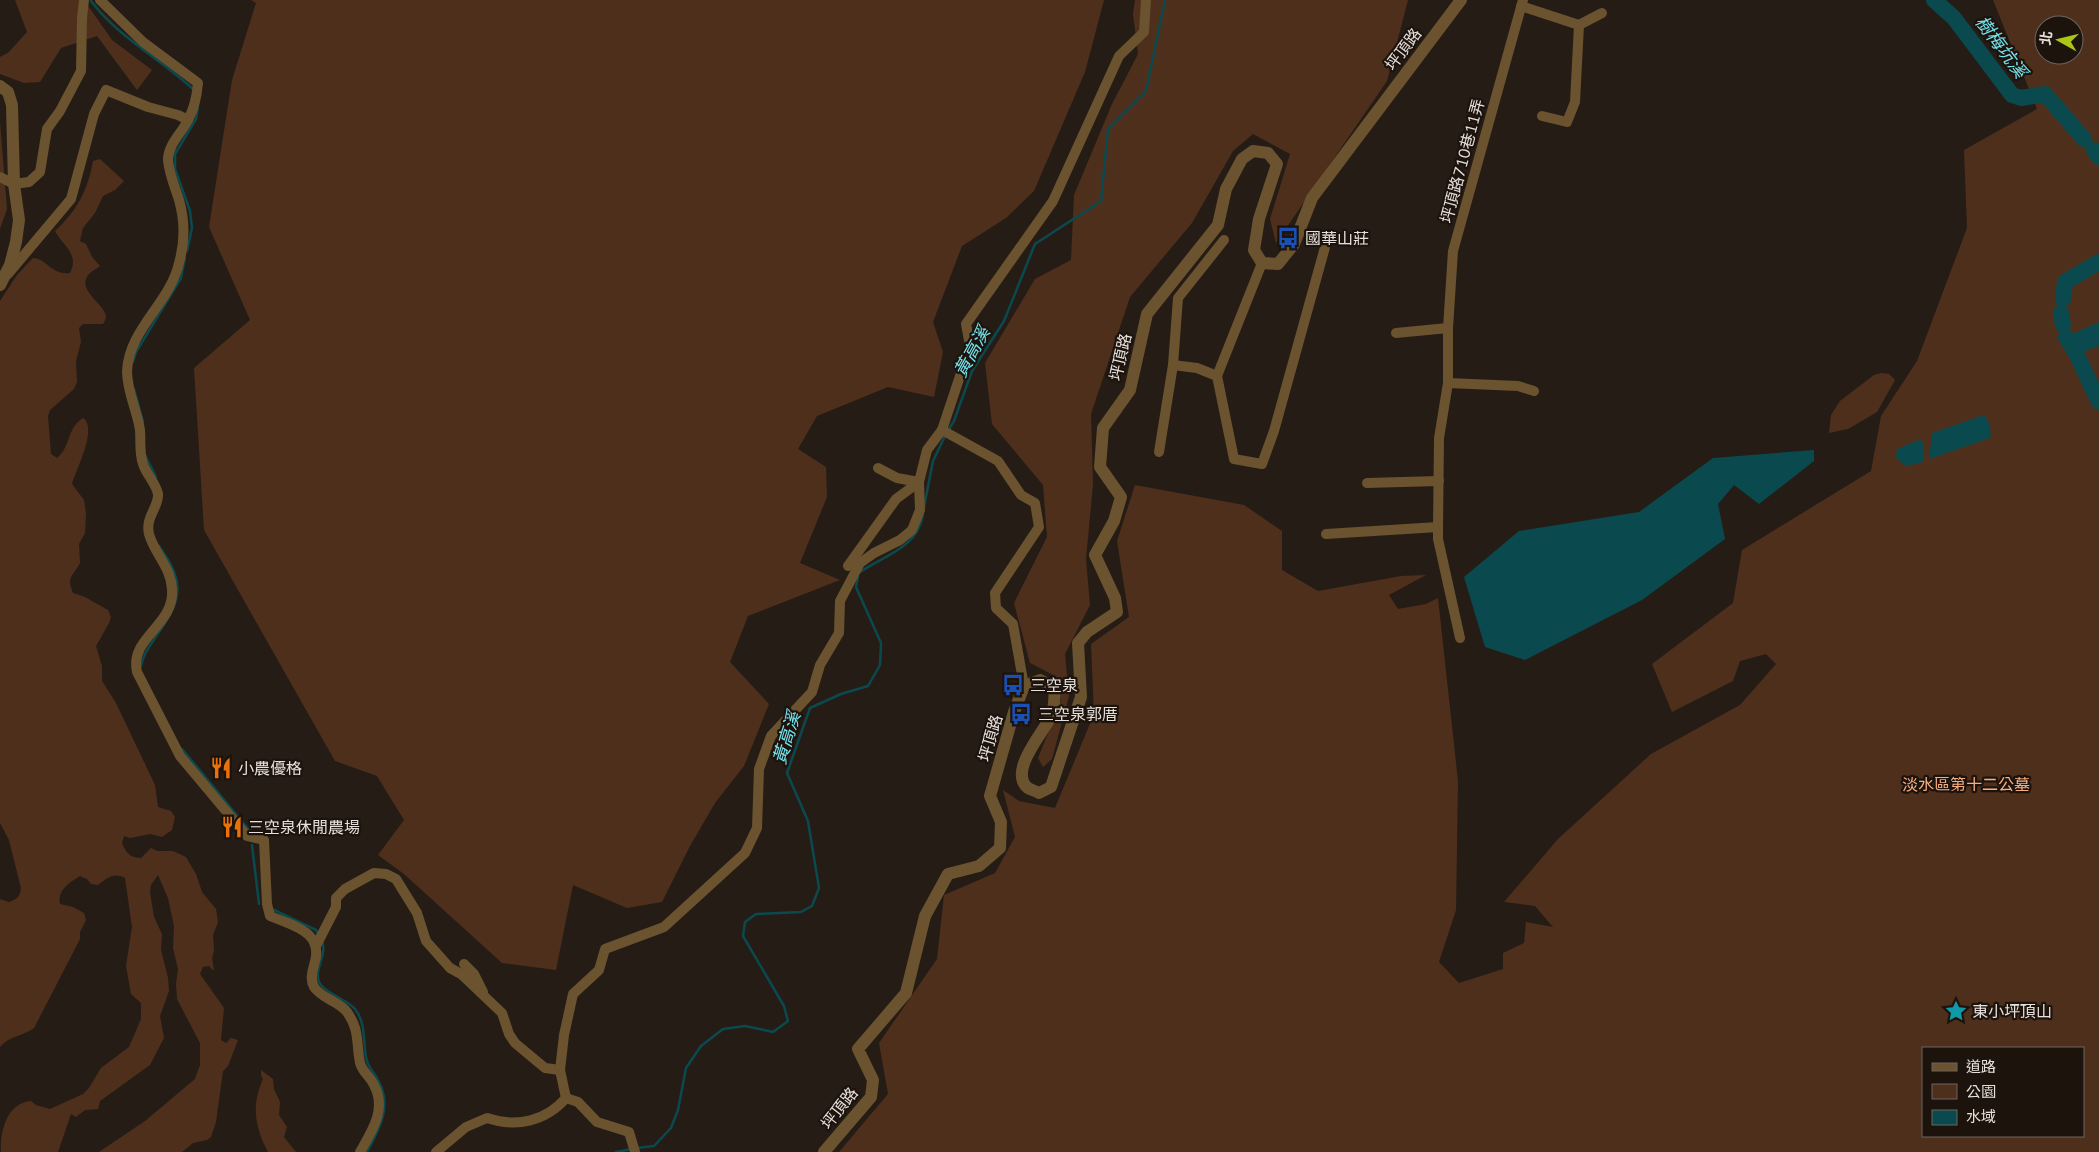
<svg xmlns="http://www.w3.org/2000/svg" width="2099" height="1152" viewBox="0 0 2099 1152" font-family="'Nunito Sans','Noto Sans TC',sans-serif">
	<style>
		.green { fill: #4e2f1c; fill-rule: evenodd }
		.water { fill: #0a4a4f }
		.lines { fill: none; stroke-linecap: round; stroke-linejoin: round }
		.stream { stroke: #0a4a4f; stroke-width: 2.5 }
		.river { stroke: #0a4a4f; stroke-width: 16 }
		.minor { stroke: #6a532e; stroke-width: 10 }
		.tertiary { stroke: #6a532e; stroke-width: 12 }
		.labels { text-anchor: middle; stroke-width: 4.5; stroke-linejoin: round; paint-order: stroke }
		.street-label { font-size: 16px; fill: #e6dfdb; stroke: #1d130d }
		.poi-label { font-size: 16px; fill: #e6dfdb; stroke: #1d130d; text-anchor: start }
		.park-label { font-size: 16px; fill: #f7ae81; stroke: #1d130d }
		.water-label { font-size: 18px; font-style: italic; fill: #75e6f0; stroke: #1d130d }
	</style>
	<rect width="100%" height="100%" fill="#261c16"/>
	<g class="green">
		<polygon points="15,0 84,0 112,40 152,70 137,90 97,36 61,48 40,82 24,83 0,74 0,57 8,53 27,32"/>
		<polygon points="251,0 1104,0 1085,72 1034,191 1006,218 962,246 933,322 943,352 934,397 888,387 817,416 798,449 826,467 827,497 800,563 840,580 748,616 730,662 769,704 744,766 715,803 690,846 662,902 627,908 573,885 556,970 502,963 404,874 378,855 404,820 377,776 335,761 204,530 194,368 250,320 209,227 232,80 256,3"/>
		<polygon points="1135,0 1408,0 1387,81 1276,243 1270,219 1290,154 1253,134 1233,151 1192,223 1130,297 1091,414 1093,485 1086,559 1090,605 1065,654 1069,696 1052,759 1043,767 1038,758 1061,701 1057,677 1030,663 1014,603 1047,537 1043,485 992,424 985,363 1035,279 1071,260 1074,195 1112,104 1138,54 1133,14"/>
		<path d="M1993,0H2099V1152H839L888,1094L879,1043L937,959L944,895L995,873L1015,837L1003,790L1019,801L1055,808L1094,714L1091,644L1129,617L1117,541L1135,485L1244,505L1282,531V570L1318,591L1401,576L1426,575L1389,595L1398,609L1426,604L1438,598L1458,781L1456,910L1439,962L1459,983L1503,969V953L1524,943L1526,922L1553,927L1535,906L1504,902L1558,839L1651,754L1740,705L1776,664L1766,654L1740,661L1733,681L1672,712L1652,664L1733,603L1742,550L1871,471L1881,416L1917,361L1967,228L1964,150L2037,109ZM2044,25H2074V55H2044ZM1923,1048H2083V1136H1923Z"/>
		<polygon points="0,122 7,209 0,229"/>
		<path d="M100,159L124,181L115,190L103,196L95,213L83,228L80,241L86,244L92,257L100,266C97,269 93,270 90,273C75,288 101,302 105,313C107,317 105,321 103,324H83L79,328L81,342L76,361L77,382L74,389L50,410L48,416L51,454L57,458C71,447 66,429 83,418C98,429 76,469 72,484L84,500L86,513L85,533L79,544L80,563C73,576 66,577 73,593L85,597L108,610L111,617L109,623L96,646L102,666V681L116,703L155,785L158,807L171,811L175,817L172,830L162,837L150,834L130,838L124,836L122,843C126,853 130,858 141,858L151,848L157,851H173L186,857L196,874L202,892L216,909L218,922L213,935L214,951L212,958L214,971L209,966L203,967L200,974L224,1008L221,1040L226,1043L231,1038L238,1040L228,1066L223,1071L216,1122L211,1137L207,1140L193,1143L182,1152H99L145,1121L195,1079L200,1065V1043L177,999L176,984L178,969L173,948L174,926L168,898L158,875L151,885L150,892L154,917L162,934L161,950L168,978L169,991L160,1016L164,1038L150,1065L100,1101L98,1109L85,1110L76,1117L71,1114L58,1152H1C0,1131 7,1103 31,1101L36,1105L50,1109L83,1094L89,1088L101,1068L129,1047L141,1019V1003L131,994L126,966L132,927L125,878C114,872 107,878 98,885L91,884L87,879L80,876C69,883 57,890 60,904L73,907L84,913L86,920L80,932V939L34,1028C23,1036 9,1036 0,1047V899L9,902C17,899 20,897 21,888L9,840L0,823V301L17,275L33,258C48,259 50,275 70,273C80,254 62,245 55,231C77,211 88,190 93,161Z"/>
		<polygon points="1881,373 1889,374 1895,380 1877,412 1848,429 1829,433 1831,415 1840,401 1874,375"/>
		<path d="M261,1070L273,1079L274,1089L280,1102L279,1115L287,1127L284,1137L296,1152H268C255,1127 251,1106 263,1079L261,1075Z"/>
	</g>
	<g class="water">
		<polygon points="2099,322 2099,346 2082,352 2074,340 2074,333"/>
		<path d="M1984,415C1989,420 1992,432 1990,438L1929,459L1932,433Z"/>
		<polygon points="1921,439 1924,447 1923,462 1906,466 1896,458 1897,449"/>
		<polygon points="1814,450 1814,461 1759,504 1734,485 1718,504 1725,539 1642,600 1525,660 1485,647 1464,577 1519,531 1639,512 1713,458"/>
	</g>
	<g class="lines">
		<g class="stream">
			<path d="M91,1C119,38 161,59 194,90"/>
			<polyline points="187,251 192,228 190,211 175,169 175,154 196,119 198,108"/>
			<polyline points="133,362 136,352 181,278 185,258"/>
			<polyline points="134,389 143,422"/>
			<polyline points="949,429 954,421 972,371 1004,321 1035,244 1101,201 1108,129 1146,91 1165,0"/>
			<polyline points="145,455 156,477"/>
			<polyline points="924,507 933,461 946,434"/>
			<path d="M860,572C885,555 917,548 923,515"/>
			<path d="M141,666C143,655 149,647 155,638C181,601 187,585 159,546"/>
			<polyline points="182,749 249,830"/>
			<polyline points="252,845 259,904"/>
			<polyline points="274,910 316,930 318,934"/>
			<path d="M322,941C328,955 311,973 321,985C329,995 346,999 355,1009C366,1023 363,1041 366,1057C368,1069 373,1070 378,1080C393,1106 379,1129 367,1152"/>
			<polyline points="637,1148 654,1146 671,1128 678,1110 686,1068 701,1046 723,1029 745,1026 773,1032 788,1021 784,1006 743,936 745,922 756,914 801,912 812,906 819,888 808,821 787,773 810,708 841,694 868,686 880,665 881,643 856,587 858,577"/>
			<polyline points="616,1152 632,1149"/>
		</g>
		<g class="river">
			<polyline points="1934,0 1954,18 2012,95 2021,98 2045,94 2084,139"/>
			<polyline points="2094,150 2099,157"/>
			<polyline points="2063,299 2065,282 2099,262"/>
			<polyline points="2061,313 2063,325"/>
			<polyline points="2066,337 2078,357 2099,402"/>
		</g>
		<g class="minor">
			<path d="M100,0L143,42L198,83C197,95 194,109 188,120C182,133 168,144 168,160C169,174 175,187 179,200C185,221 185,242 179,263C170,303 129,329 127,371C127,392 137,410 140,430C141,442 139,452 143,464C146,474 156,483 158,494C159,507 145,517 149,534C154,553 171,567 172,589C175,626 129,637 137,672L180,756L247,836L264,840L267,904L270,916C294,926 325,932 314,965C312,972 310,980 314,987C322,999 339,1001 347,1012C360,1030 356,1043 360,1063C363,1073 370,1076 374,1085C387,1109 372,1131 360,1152"/>
			<polyline points="1521,6 1579,25 1575,102 1567,122 1542,116"/>
			<polyline points="1579,25 1602,13"/>
			<polyline points="0,177 14,184 29,182 40,172 47,129 60,111 81,71 82,18 84,0"/>
			<polyline points="1224,240 1178,298 1173,365 1197,368 1217,376 1234,459 1262,464 1274,431 1327,240"/>
			<polyline points="8,274 71,199 94,114 106,90 148,107 178,115 188,120"/>
			<polyline points="1396,333 1448,328"/>
			<polyline points="1217,376 1262,263"/>
			<polyline points="1448,383 1518,386 1534,391"/>
			<polyline points="942,430 998,461 1021,495 1035,503 1039,527 995,593 996,608 1013,624 1024,686"/>
			<polyline points="1159,452 1173,365"/>
			<polyline points="1367,483 1439,481"/>
			<polyline points="1326,534 1438,527"/>
			<polyline points="848,566 896,499 919,482 897,478 878,468"/>
			<polyline points="1460,638 1438,539 1438,527 1439,438 1448,383 1448,328 1453,251 1523,0"/>
			<polyline points="316,946 336,907 336,898 345,889 374,873 386,874 396,879 417,913 426,941 450,968 461,974 502,1013 509,1034 515,1043 545,1068 560,1070"/>
			<polyline points="464,964 474,974 483,992"/>
			<polyline points="566,1098 578,1102 597,1122 629,1132 635,1152"/>
			<path d="M436,1152L466,1127L487,1118C517,1128 546,1121 566,1098L560,1070L564,1035L573,994L599,970L605,949L664,927L745,853L757,828L759,769L771,736L812,692L820,665L839,633L840,601L860,563L874,553L900,540L912,530L920,510L919,482L927,450L942,430L970,346L966,324L1053,201L1119,56L1144,32L1146,0"/>
		</g>
		<g class="tertiary">
			<polyline points="0,86 8,92 12,105 14,184 19,220 16,242 10,265 0,285"/>
			<path d="M824,1152L871,1097L873,1080L858,1049L906,993L925,916L948,874L979,866L1000,848L1001,822L990,796L1014,712L1024,686L1040,680L1054,687C1055,698 1055,708 1050,718C1042,734 1008,772 1028,788C1031,790 1036,791 1039,793L1051,787L1081,697L1078,643L1087,632L1117,612L1115,598L1095,555L1114,521L1121,497L1100,467L1103,428L1130,390L1147,314L1218,225L1226,189L1242,159L1253,151L1268,153L1277,164L1259,219L1254,250L1262,263L1278,264L1294,244L1312,198L1461,0"/>
		</g>
	</g>
	<defs>
		<g id="bus-bare" transform="scale(1.725)"><path d="M-5-6H5V4H4V6H2V4H-2V6H-4V4H-5ZM-3.5-4V0h7V-4ZM-3.5 1.2v1.5H-2V1.2ZM2 1.2v1.5H3.5V1.2Z" fill="#1a4fb4" stroke="#1d130d" stroke-width="2.5" paint-order="stroke"/></g>
		<g id="restaurant-bare" transform="scale(1.725)"><path d="M-5-6h1v4h1v-4h1v4h1v-4h1v5L-1.5 .5V6h-2V.5L-5-1ZM5-6V6H3V1.5H1.5Q1.5-4 5-6Z" fill="#e8710a" stroke="#1d130d" stroke-width="2.5" paint-order="stroke"/></g>
		<g id="sight-bare" transform="scale(1.725)"><path d="M0-6L1.8-2.2L6-1.7L2.9 1.2L3.7 5.4L0 3.3L-3.7 5.4L-2.9 1.2L-6-1.7L-1.8-2.2Z" fill="#0f9aa8" stroke="#1d130d" stroke-width="2.5" paint-order="stroke"/></g>
	</defs>
	<g fill-rule="evenodd">
		<use href="#bus-bare" x="1288" y="238"/>
		<use href="#bus-bare" x="1013" y="685"/>
		<use href="#bus-bare" x="1021" y="714"/>
		<use href="#restaurant-bare" x="221" y="768"/>
		<use href="#restaurant-bare" x="232" y="827"/>
		<use href="#sight-bare" x="1956" y="1011"/>
	</g>
	<g class="labels">
		<g class="street-label">
			<text transform="translate(1403 49) rotate(-53)" y="6">坪頂路</text>
			<text transform="translate(1462 161) rotate(-75)" y="6">坪頂路710巷11弄</text>
			<text transform="translate(1120 357) rotate(-77)" y="6">坪頂路</text>
			<text transform="translate(990 738) rotate(-74)" y="6">坪頂路</text>
			<text transform="translate(839 1108) rotate(-52)" y="6">坪頂路</text>
		</g>
		<g class="poi-label">
			<text x="1305" y="244">國華山莊</text>
			<text x="1030" y="691">三空泉</text>
			<text x="1038" y="720">三空泉郭厝</text>
			<text x="238" y="774">小農優格</text>
			<text x="248" y="833">三空泉休閒農場</text>
			<text x="1972" y="1017">東小坪頂山</text>
		</g>
		<g class="park-label">
			<text x="1966" y="790">淡水區第十二公墓</text>
		</g>
		<g class="water-label">
			<text transform="translate(2001 47) rotate(53)" y="6">樹梅坑溪</text>
			<text transform="translate(972 352) rotate(-61)" y="6">黃高溪</text>
			<text transform="translate(787 738) rotate(-73)" y="6">黃高溪</text>
		</g>
	</g>
	<rect x="1922" y="1047" width="162" height="90" fill="#1d130d" stroke="#6d655f"/>
	<rect x="1932" y="1063" width="25" height="8" fill="#6a532e" stroke="#6d655f"/>
	<text x="1966" y="1072" font-size="15" fill="#e6dfdb">道路</text>
	<rect x="1932" y="1084" width="25" height="15" fill="#4e2f1c" stroke="#6d655f"/>
	<text x="1966" y="1097" font-size="15" fill="#e6dfdb">公園</text>
	<rect x="1932" y="1110" width="25" height="15" fill="#0a4a4f" stroke="#6d655f"/>
	<text x="1966" y="1122" font-size="15" fill="#e6dfdb">水域</text>
	<g transform="translate(2059 40) rotate(278)"><circle r="24" fill="#1d130d" stroke="#6d655f"/>
	<path d="M0-4L9 19L0 12L-9 19Z" fill="#abc615"/>
	<text y="-8" font-size="14" font-weight="bold" text-anchor="middle" fill="#e6dfdb">北</text>
	</g>
</svg>
